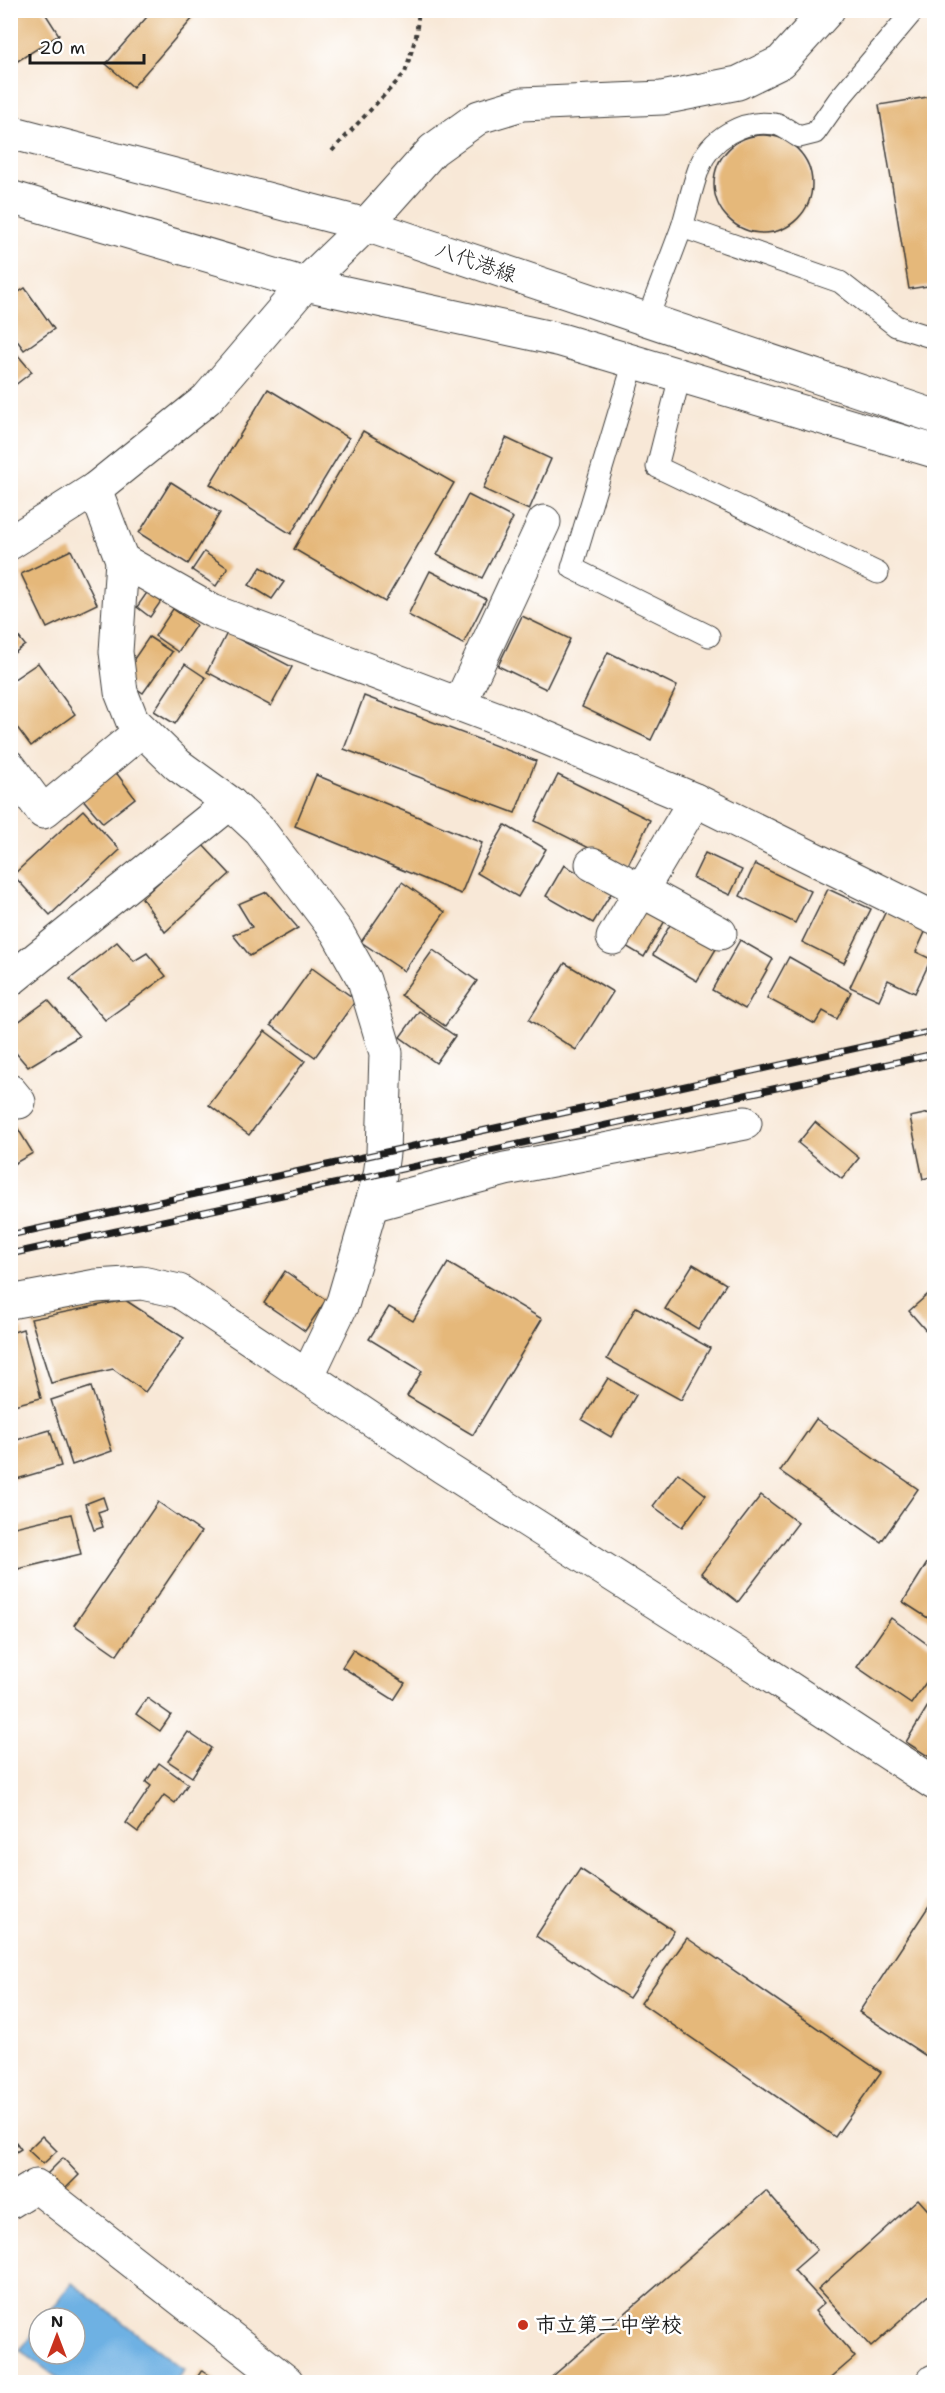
<svg xmlns="http://www.w3.org/2000/svg" width="945" height="2393" viewBox="0 0 945 2393" font-family="'Shantell Sans','Klee One',sans-serif">
	<style>
		.water { fill: #6eb1e3; stroke: #456680; stroke-width: 1.5 }
		.building { fill: #e5b87a }
		.lines { fill: none; stroke-linecap: round; stroke-linejoin: round }
		.service-casing { stroke: #3d3b38; stroke-width: 23 }
		.minor-casing { stroke: #3d3b38; stroke-width: 35 }
		.tertiary-casing { stroke: #3d3b38; stroke-width: 35 }
		.secondary-casing { stroke: #3d3b38; stroke-width: 35 }
		.path { stroke: #3d3b38; stroke-width: 4; stroke-dasharray: 4.5 4.5; stroke-linecap: butt }
		.service { stroke: #fff; stroke-width: 21 }
		.minor { stroke: #fff; stroke-width: 33 }
		.tertiary { stroke: #fff; stroke-width: 33 }
		.secondary { stroke: #fff; stroke-width: 33 }
		.rail-casing { stroke: #1c1c1c; stroke-width: 7 }
		.rail { stroke: #fff; stroke-width: 4.5; stroke-dasharray: 14; stroke-linecap: butt }
		.poi-dot { fill: #c8321e; stroke: #fff; stroke-width: 2 }
		.labels { text-anchor: middle; stroke-width: 5; stroke-linejoin: round; paint-order: stroke }
		.street-label { font-size: 21px; fill: #1c1c1c; stroke: #fff }
		.poi-label { font-size: 21px; font-weight: bold; fill: #1c1c1c; stroke: #fff; text-anchor: start }
	</style>
	<rect width="100%" height="100%" fill="#fff"/>
	<filter id="ink" filterUnits="userSpaceOnUse"><feTurbulence type="fractalNoise" baseFrequency=".0167" numOctaves="2"/><feDisplacementMap in="SourceGraphic" scale="12" xChannelSelector="R" yChannelSelector="G"/><feConvolveMatrix kernelMatrix="1 2 1 2 8 2 1 2 1" color-interpolation-filters="sRGB"/></filter>
	<filter id="wash" filterUnits="userSpaceOnUse"><feTurbulence type="fractalNoise" baseFrequency=".008" numOctaves="4" result="noise"/><feDisplacementMap in="SourceGraphic" scale="24" xChannelSelector="R" yChannelSelector="G"/><feGaussianBlur stdDeviation="1.35" result="paint"/><feColorMatrix in="noise" values="0 0 0 0 0 0 0 0 0 0 0 0 0 0 0 0 0 1.4 0 .05"/><feComposite in="paint" operator="in"/></filter>
	<g filter="url(#wash)">
		<rect width="100%" height="100%" fill="#f8e8d7"/>
		<polygon class="water" points="72,2283 184,2370 174,2382 63,2382 20,2350 39,2326 39,2354 75,2354 75,2318 45,2318"/>
		<g id="blocks">
			<g class="building">
				<polygon points="10,10 43,10 59,35 13,64 10,59"/>
				<polygon points="153,10 200,10 133,87 106,64"/>
				<polygon points="934,96 934,285 909,289 879,105"/>
				<circle cx="763" cy="184" r="49"/>
				<polygon points="25,288 54,329 24,350 10,331 10,298"/>
				<polygon points="10,346 32,372 10,389"/>
				<polygon points="268,389 349,438 291,534 210,484"/>
				<polygon points="363,431 454,483 385,602 294,549"/>
				<polygon points="506,438 551,459 529,510 483,489"/>
				<polygon points="171,482 220,513 188,564 139,533"/>
				<polygon points="468,495 513,518 482,578 437,555"/>
				<polygon points="71,550 97,604 47,628 21,574"/>
				<polygon points="204,552 228,568 216,586 192,570"/>
				<polygon points="261,567 284,582 272,599 249,585"/>
				<polygon points="430,571 486,599 463,644 408,615"/>
				<polygon points="153,584 166,594 150,617 137,607"/>
				<polygon points="173,609 196,625 178,652 155,636"/>
				<polygon points="522,616 570,639 546,689 498,666"/>
				<polygon points="10,626 25,645 10,656"/>
				<polygon points="227,633 292,667 271,706 207,672"/>
				<polygon points="149,637 172,652 143,693 121,678"/>
				<polygon points="608,652 677,686 651,740 582,707"/>
				<polygon points="38,663 75,714 31,746 10,718 10,682"/>
				<polygon points="185,664 206,678 175,724 154,711"/>
				<polygon points="364,696 536,761 515,813 344,749"/>
				<polygon points="115,771 135,798 103,823 81,797"/>
				<polygon points="316,775 482,843 461,894 295,826"/>
				<polygon points="558,775 650,820 627,867 535,821"/>
				<polygon points="83,810 120,850 50,915 13,875"/>
				<polygon points="505,825 546,849 518,897 477,873"/>
				<polygon points="201,843 230,874 165,932 142,898"/>
				<polygon points="705,853 742,870 730,895 693,878"/>
				<polygon points="755,864 811,891 795,923 740,896"/>
				<polygon points="564,865 612,892 593,923 546,896"/>
				<polygon points="402,882 445,912 404,971 361,942"/>
				<polygon points="828,889 871,909 844,963 802,942"/>
				<polygon points="267,892 298,928 250,956 233,935 252,927 238,904"/>
				<polygon points="641,904 666,919 644,957 619,942"/>
				<polygon points="886,911 926,930 916,952 931,959 915,993 888,980 879,1000 850,987"/>
				<polygon points="674,918 719,944 697,981 653,955"/>
				<polygon points="740,940 773,959 745,1009 712,990"/>
				<polygon points="117,942 134,961 147,953 166,976 105,1020 70,979"/>
				<polygon points="433,950 477,981 445,1026 401,995"/>
				<polygon points="789,957 851,992 837,1019 823,1011 815,1024 767,998"/>
				<polygon points="565,963 613,992 576,1050 529,1020"/>
				<polygon points="312,968 356,1000 315,1057 271,1025"/>
				<polygon points="48,1000 79,1036 28,1067 10,1046 10,1028"/>
				<polygon points="419,1011 455,1036 436,1063 400,1037"/>
				<polygon points="265,1031 305,1061 249,1135 209,1105"/>
				<polygon points="934,1112 934,1176 923,1179 910,1117"/>
				<polygon points="10,1116 33,1153 10,1166"/>
				<polygon points="815,1122 859,1158 842,1179 798,1143"/>
				<polygon points="448,1263 542,1319 473,1435 407,1396 422,1371 369,1339 389,1307 413,1321"/>
				<polygon points="693,1264 726,1284 698,1329 665,1309"/>
				<polygon points="285,1271 326,1300 305,1331 264,1303"/>
				<polygon points="934,1289 934,1340 909,1311"/>
				<polygon points="125,1300 184,1338 145,1392 113,1369 51,1383 31,1319"/>
				<polygon points="636,1307 710,1348 681,1400 607,1359"/>
				<polygon points="23,1329 41,1398 10,1406 10,1333"/>
				<polygon points="608,1378 636,1395 611,1437 582,1420"/>
				<polygon points="91,1387 112,1451 72,1465 51,1400"/>
				<polygon points="816,1419 918,1489 881,1542 780,1471"/>
				<polygon points="50,1430 61,1466 10,1481 10,1442"/>
				<polygon points="678,1473 706,1495 682,1527 653,1506"/>
				<polygon points="761,1495 798,1523 738,1602 701,1573"/>
				<polygon points="103,1497 107,1509 98,1512 103,1527 94,1530 85,1504"/>
				<polygon points="158,1502 201,1532 117,1655 74,1625"/>
				<polygon points="71,1514 81,1554 18,1569 10,1528"/>
				<polygon points="934,1552 934,1622 903,1602"/>
				<polygon points="891,1618 934,1649 934,1671 911,1704 857,1667"/>
				<polygon points="353,1650 405,1683 394,1700 342,1667"/>
				<polygon points="934,1696 934,1760 906,1742"/>
				<polygon points="147,1698 171,1715 160,1731 136,1714"/>
				<polygon points="188,1732 211,1748 192,1777 168,1761"/>
				<polygon points="159,1763 188,1784 175,1803 164,1795 138,1832 126,1823 151,1786 146,1782"/>
				<polygon points="580,1869 674,1931 629,1998 536,1936"/>
				<polygon points="934,1898 934,2061 859,2012"/>
				<polygon points="687,1938 881,2072 835,2137 641,2003"/>
				<polygon points="10,2134 21,2149 10,2156"/>
				<polygon points="42,2136 57,2151 43,2164 28,2150"/>
				<polygon points="63,2158 79,2175 62,2192 46,2175"/>
				<polygon points="766,2191 817,2250 794,2270 824,2303 815,2311 855,2357 826,2382 546,2382"/>
				<polygon points="918,2199 934,2217 934,2291 871,2347 818,2289"/>
				<polygon points="202,2370 219,2382 194,2382"/>
			</g>
		</g>
	</g>
	<g filter="url(#ink)">
		<use href="#blocks" fill-opacity="0" stroke="#3d3b38" stroke-width="1.5"/>
		<g class="lines">
			<g class="service-casing">
				<g id="service">
					<path d="M914,10L839,99L815,133L799,137C792,133 783,125 774,124C743,119 710,138 699,168C692,187 688,207 682,227L840,282L896,326L934,338"/>
					<polyline points="647,320 682,227"/>
					<polyline points="634,362 572,568 709,636"/>
					<polyline points="680,376 657,467 878,573"/>
				</g>
			</g>
			<g class="minor-casing">
				<g id="minor">
					<polyline points="10,543 95,489 122,560 116,652 121,692 132,720 178,765 230,803 260,831 337,932 364,980 386,1053 383,1153 380,1175 343,1302 308,1375"/>
					<polyline points="122,560 212,611 530,731 695,800 934,918"/>
					<polyline points="459,705 544,522"/>
					<polyline points="10,767 43,812 141,731"/>
					<polyline points="592,864 720,933"/>
					<polyline points="613,938 695,800"/>
					<polyline points="10,980 230,803"/>
					<polyline points="10,1091 19,1102"/>
					<polyline points="371,1205 505,1169 745,1123"/>
					<polyline points="10,1302 96,1286 142,1283 179,1291 443,1467 734,1652 934,1783"/>
					<polyline points="10,2202 36,2186 287,2382"/>
				</g>
			</g>
			<g class="tertiary-casing">
				<g id="tertiary">
					<polyline points="95,489 207,399 305,284 366,225 433,150 479,117 522,104 662,98 738,83 781,62 828,10"/>
					<polyline points="933,2382 934,2381"/>
				</g>
			</g>
			<g class="secondary-casing">
				<g id="secondary">
					<polyline points="10,132 366,225 934,416"/>
					<polyline points="10,197 305,284 561,340 934,451"/>
				</g>
			</g>
			<polyline class="path" points="332,151 405,73 416,36 419,10"/>
			<use href="#service" class="service"/>
			<use href="#minor" class="minor"/>
			<use href="#tertiary" class="tertiary"/>
			<use href="#secondary" class="secondary"/>
			<g class="rail-casing">
				<g id="rail">
					<polyline points="10,1235 934,1031"/>
					<polyline points="10,1254 934,1054"/>
				</g>
			</g>
			<use href="#rail" class="rail"/>
		</g>
	</g>
	<circle class="poi-dot" cx="523" cy="2325" r="6"/>
	<g class="labels">
		<g class="street-label">
			<text transform="translate(476 262) rotate(19)" y="7">八代港線</text>
		</g>
		<g class="poi-label">
			<text x="535" y="2332">市立第二中学校</text>
		</g>
	</g>
	<rect width="945" height="2393" fill="none" stroke="#fff" stroke-width="36"/>
	<g transform="translate(57 2336)"><circle r="28" fill="#ffffff" stroke="#a4a4a4" stroke-width="1.5"/>
	<path d="M0-4.5L10 22L0 15L-10 22Z" fill="#c8321e"/>
	<text y="-9" font-size="16" font-weight="bold" text-anchor="middle" fill="#1c1c1c">N</text>
	</g>
	<path d="M30 54v9h114v-9" fill="none" stroke="#1c1c1c" stroke-width="3"/>
	<text x="39" y="54" font-size="18" fill="#1c1c1c" stroke="#ffffff" stroke-width="4.5" paint-order="stroke">20 m</text>
</svg>
